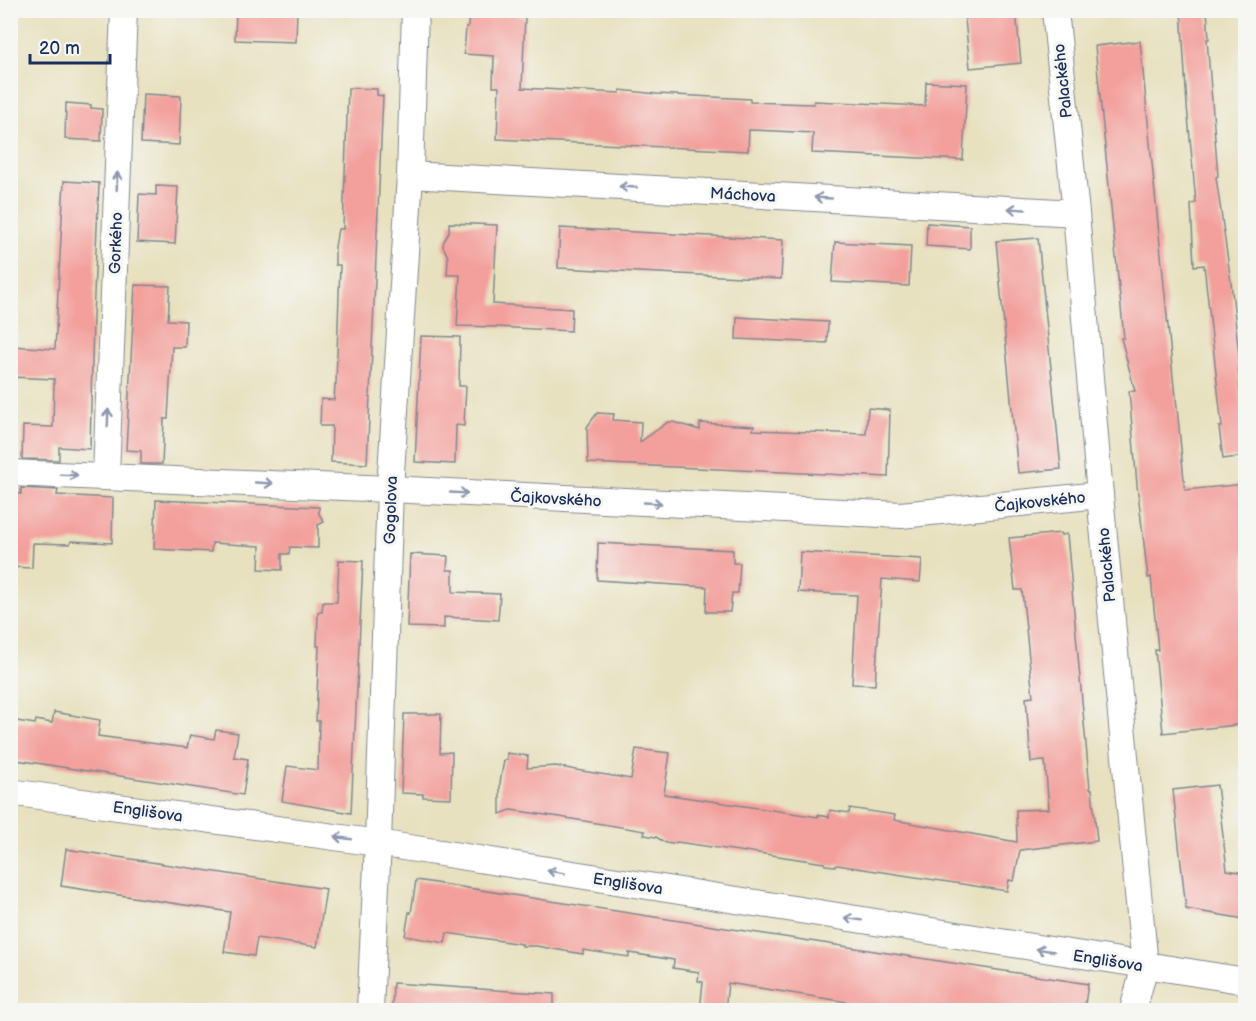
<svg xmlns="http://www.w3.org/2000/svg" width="1256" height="1021" viewBox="0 0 1256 1021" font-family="'Balsamiq Sans',sans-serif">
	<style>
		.building { fill: #f3a09c }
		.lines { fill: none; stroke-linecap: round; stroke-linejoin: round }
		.minor-casing { stroke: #81888e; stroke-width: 28 }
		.minor { stroke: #fff; stroke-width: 26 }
		.oneway { stroke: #8d97ae }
		.labels { text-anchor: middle; stroke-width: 6; stroke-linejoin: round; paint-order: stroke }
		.street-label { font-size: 16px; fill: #1b2f5e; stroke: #f6f6f2 }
	</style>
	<rect width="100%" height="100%" fill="#f6f6f2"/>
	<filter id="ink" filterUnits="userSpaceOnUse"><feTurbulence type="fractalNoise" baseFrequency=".0167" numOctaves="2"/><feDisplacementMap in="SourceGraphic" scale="12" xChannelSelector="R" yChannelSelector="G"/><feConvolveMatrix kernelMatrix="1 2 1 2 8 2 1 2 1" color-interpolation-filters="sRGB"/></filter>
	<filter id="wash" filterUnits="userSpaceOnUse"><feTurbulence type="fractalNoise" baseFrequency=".008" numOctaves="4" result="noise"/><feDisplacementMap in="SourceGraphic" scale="24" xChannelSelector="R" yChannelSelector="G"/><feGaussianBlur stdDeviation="1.35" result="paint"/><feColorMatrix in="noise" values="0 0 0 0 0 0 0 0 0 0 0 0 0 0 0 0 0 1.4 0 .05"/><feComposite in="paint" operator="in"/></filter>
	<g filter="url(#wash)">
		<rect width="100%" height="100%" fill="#e7e1bf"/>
		<g id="blocks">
			<g class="building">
				<polygon points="236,10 297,10 296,42 235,40"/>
				<polygon points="469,10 518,10 518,16 525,17 522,88 620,93 620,90 657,94 750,99 750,102 814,104 814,101 925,106 926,82 967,84 963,160 812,153 813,133 776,131 749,130 748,151 497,139 499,87 493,87 494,56 464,54 466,27 468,27"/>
				<polygon points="964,10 1016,10 1021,63 970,68"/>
				<polygon points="1181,10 1207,10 1209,39 1207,39 1218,176 1216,177 1231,282 1240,364 1238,365 1245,456 1223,459 1219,427 1222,427 1204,265 1194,266 1191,204 1196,203 1187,106"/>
				<polygon points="1140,41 1174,387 1175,387 1185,490 1245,484 1245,724 1163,733 1155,650 1158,650 1151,577 1148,578 1137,485 1129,391 1135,391 1121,338 1124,338 1095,46"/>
				<polygon points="348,88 377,89 377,95 383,96 367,464 331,462 332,426 320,426 321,399 334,400 335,384 336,384 340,265 335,265 335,247 338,229 343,229"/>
				<polygon points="143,94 181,96 179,145 141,143"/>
				<polygon points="66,103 91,105 91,108 102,109 101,141 65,139"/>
				<polygon points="64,181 99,183 93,317 90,449 59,447 59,460 22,459 23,426 53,427 54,379 10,377 12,346 55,349"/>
				<polygon points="156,186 178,187 175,244 137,242 139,194 156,195"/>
				<polygon points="449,223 497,225 493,304 572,309 571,331 497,327 457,326 460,275 447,275 448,257 443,246 444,241 449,232"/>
				<polygon points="927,223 970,226 970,249 926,246"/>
				<polygon points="560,228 783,240 781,279 558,268"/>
				<polygon points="1038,238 1061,469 1018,473 996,241"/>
				<polygon points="835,242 911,246 909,286 832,282"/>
				<polygon points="135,285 170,286 168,320 186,321 185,347 172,347 168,419 164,419 162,464 141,464 141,451 126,450"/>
				<polygon points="737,317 828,322 827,343 736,339"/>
				<polygon points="421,336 460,337 459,386 466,386 464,426 456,425 455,464 415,462"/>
				<polygon points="868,408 890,410 888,477 588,463 587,427 597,413 614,414 613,420 641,422 640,442 668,422 673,422 700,430 700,423 754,426 753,430 866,434"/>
				<polygon points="21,488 58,490 57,495 113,498 112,543 71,541 70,544 33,543 32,568 10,567 10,494 21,494"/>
				<polygon points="156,500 319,507 319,514 324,522 318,525 318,548 290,547 289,554 282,554 282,570 259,569 260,546 212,543 211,552 154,549"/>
				<polygon points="1061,533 1061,535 1067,534 1090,789 1092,789 1097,841 1020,850 1014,881 1009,880 1007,891 837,865 835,866 825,865 824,863 745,851 745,852 677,842 672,844 666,843 656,837 644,835 645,831 560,817 511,810 500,814 500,783 504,760 507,760 507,753 528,756 527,768 556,766 576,770 631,779 636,749 670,753 664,794 818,817 818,815 829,817 830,810 849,813 850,808 895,815 894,820 1017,842 1016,810 1049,809 1045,761 1031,762 1026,698 1033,697 1022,590 1015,590 1009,538"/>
				<polygon points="598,543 733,550 733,563 740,563 738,593 732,593 730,612 706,612 707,587 597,580"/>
				<polygon points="800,552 922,559 920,582 882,579 875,685 852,684 857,595 798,592"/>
				<polygon points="410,554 448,556 447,570 453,570 453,592 500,594 498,620 444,617 444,628 407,627"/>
				<polygon points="339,560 363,561 351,813 282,801 287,766 318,770 319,721 316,721 319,646 317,646 318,612 322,612 323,602 337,602"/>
				<polygon points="54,712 100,720 98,736 187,748 190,735 214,739 216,730 238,733 234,757 248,759 243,795 10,759 10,720 35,724 36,720 52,723"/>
				<polygon points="404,714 441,714 440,753 452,752 451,798 423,797 423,794 401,793"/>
				<polygon points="1217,785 1227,870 1245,873 1245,919 1186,909 1173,790"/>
				<polygon points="66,849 326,889 317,947 257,938 254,956 224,952 230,912 61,886"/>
				<polygon points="416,880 1088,984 1084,1011 903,1011 728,983 725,1011 700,1011 703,982 698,981 699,972 673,968 674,960 629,953 629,957 583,950 583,954 536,946 522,946 522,944 447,933 445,943 405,936 409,912 411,913"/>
				<polygon points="393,983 554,994 554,1011 392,1011"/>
			</g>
		</g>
	</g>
	<g filter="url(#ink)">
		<use href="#blocks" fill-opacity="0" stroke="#81888e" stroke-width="1.5"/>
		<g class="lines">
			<g class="minor-casing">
				<g id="minor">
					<polyline points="1055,10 1076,213 1100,495 1145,966 1133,1010"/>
					<polyline points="410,175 1076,213"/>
					<polyline points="10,473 390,489 901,515 1100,495"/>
					<polyline points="106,476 124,10"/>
					<polyline points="10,792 378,843 1246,981"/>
					<polyline points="370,1010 378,843 390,489 410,175 415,10"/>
				</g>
			</g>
			<use href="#minor" class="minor"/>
		</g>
		<defs><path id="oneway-shaft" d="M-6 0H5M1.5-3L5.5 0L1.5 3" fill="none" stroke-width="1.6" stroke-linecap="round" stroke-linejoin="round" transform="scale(1.5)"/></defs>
		<g class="oneway">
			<use href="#oneway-shaft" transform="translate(117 181) rotate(-88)"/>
			<use href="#oneway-shaft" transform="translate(628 187) rotate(-177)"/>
			<use href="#oneway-shaft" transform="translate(823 198) rotate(-177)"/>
			<use href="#oneway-shaft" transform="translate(1017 209) rotate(-177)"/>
			<use href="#oneway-shaft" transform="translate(108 418) rotate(-88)"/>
			<use href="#oneway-shaft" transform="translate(69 475) rotate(2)"/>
			<use href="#oneway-shaft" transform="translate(264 483) rotate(3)"/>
			<use href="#oneway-shaft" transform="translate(459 493) rotate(3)"/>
			<use href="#oneway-shaft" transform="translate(653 503) rotate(3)"/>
			<use href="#oneway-shaft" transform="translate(343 838) rotate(-172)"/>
			<use href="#oneway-shaft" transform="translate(556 872) rotate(-171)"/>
			<use href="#oneway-shaft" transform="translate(853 919) rotate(-171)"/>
			<use href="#oneway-shaft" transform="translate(1045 950) rotate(-171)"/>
		</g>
	</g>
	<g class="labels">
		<g class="street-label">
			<text transform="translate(1062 81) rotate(-96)" y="6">Palackého</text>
			<text transform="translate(743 194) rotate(3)" y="6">Máchova</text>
			<text transform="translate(115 243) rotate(-88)" y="6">Gorkého</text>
			<text transform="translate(556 498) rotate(3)" y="6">Čajkovského</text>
			<text transform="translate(1040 501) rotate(-6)" y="6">Čajkovského</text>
			<text transform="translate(390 510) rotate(-88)" y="6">Gogolova</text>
			<text transform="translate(1106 565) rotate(-95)" y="6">Palackého</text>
			<text transform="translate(148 811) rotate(8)" y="6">Englišova</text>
			<text transform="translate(628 883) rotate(9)" y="6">Englišova</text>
			<text transform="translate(1108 960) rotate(9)" y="6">Englišova</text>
		</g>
	</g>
	<rect width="1256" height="1021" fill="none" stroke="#f6f6f2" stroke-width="36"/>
	<path d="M30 54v9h80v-9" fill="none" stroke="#1b2f5e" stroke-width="3"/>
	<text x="39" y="54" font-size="18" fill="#1b2f5e" stroke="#f6f6f2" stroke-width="4.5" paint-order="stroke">20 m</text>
</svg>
